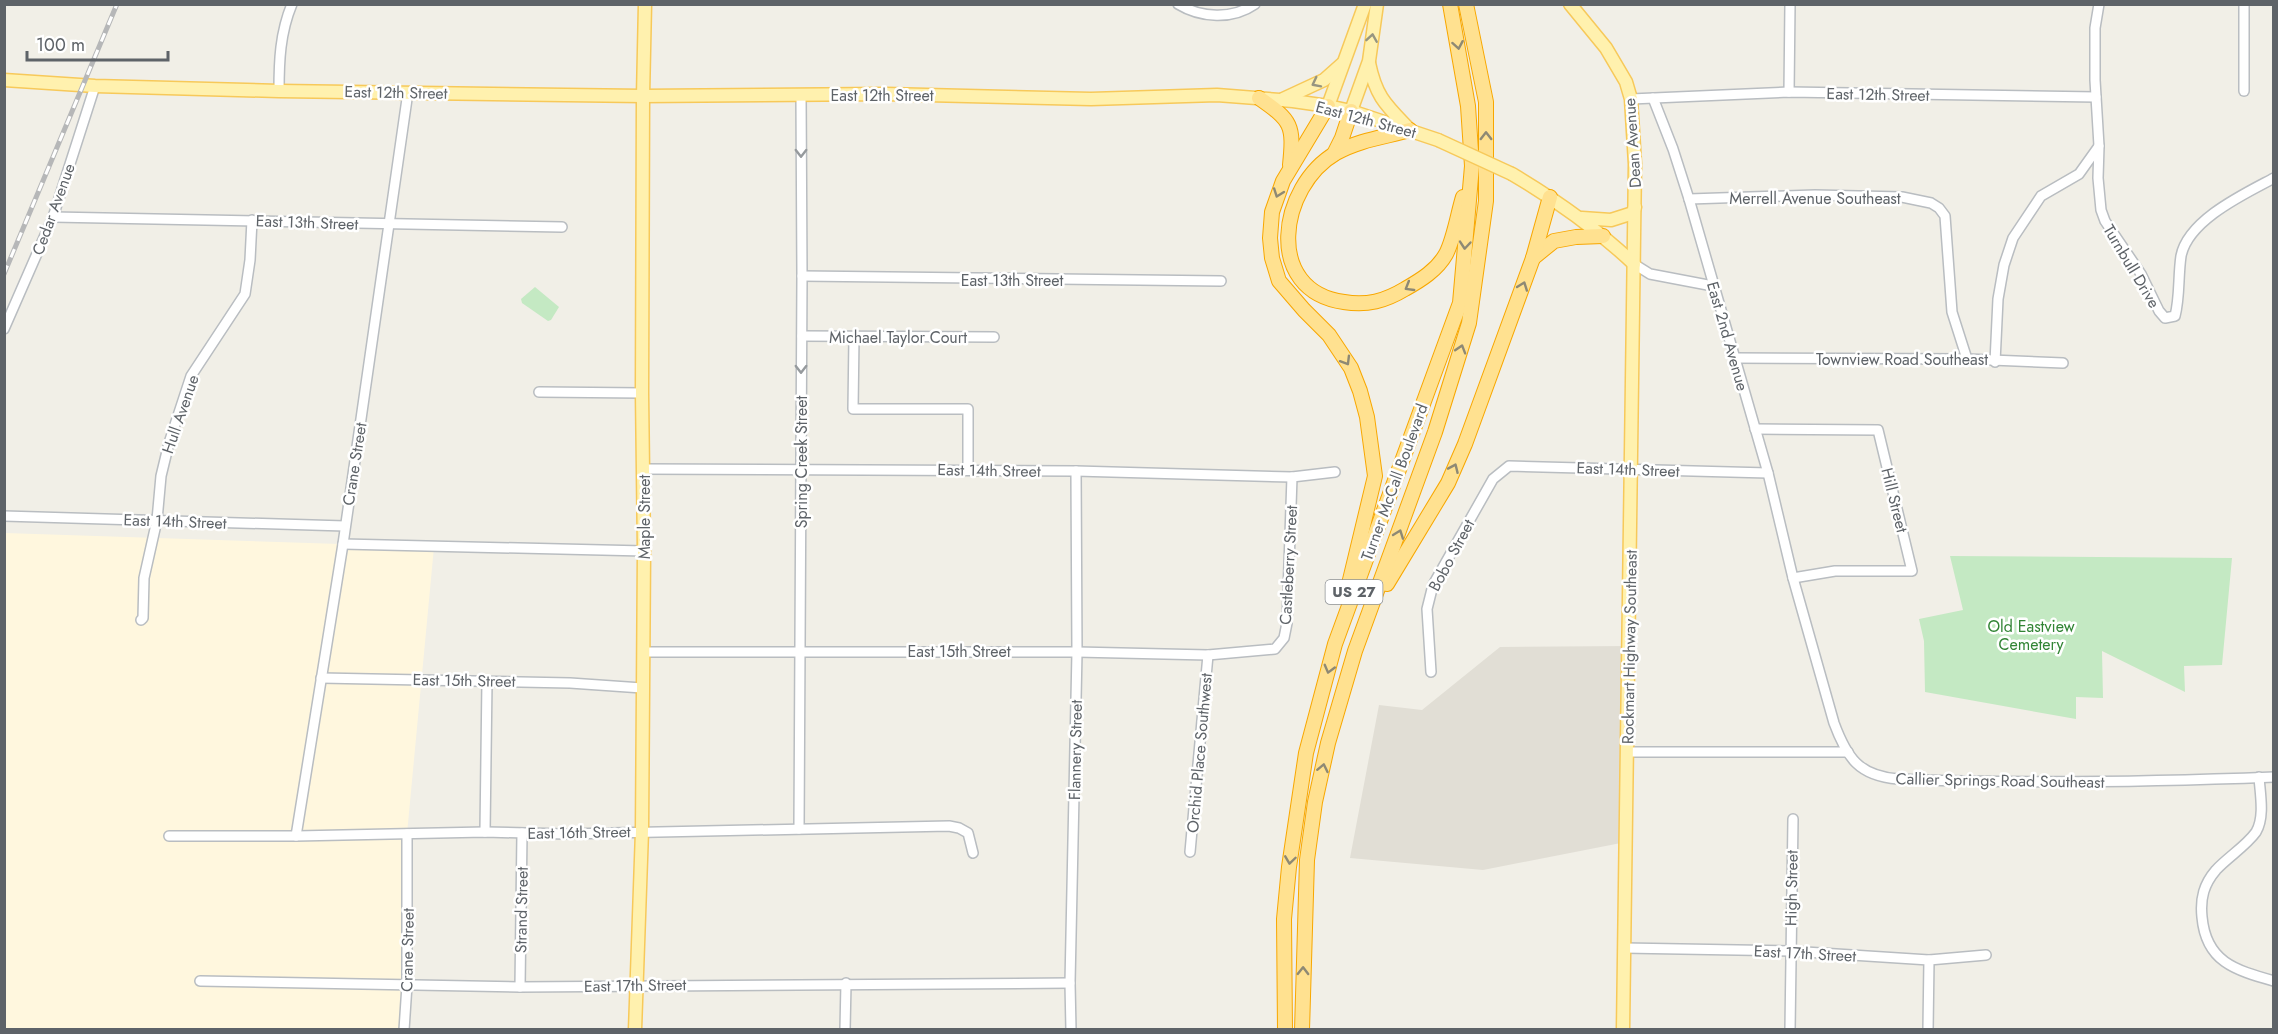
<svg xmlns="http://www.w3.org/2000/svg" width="2278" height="1034" viewBox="0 0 2278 1034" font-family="Jost,sans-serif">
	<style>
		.commercial { fill: #fff7de }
		.education { fill: #e1ded5 }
		.green { fill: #c4e9c3 }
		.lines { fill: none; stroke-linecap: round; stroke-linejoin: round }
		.minor-casing { stroke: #b9bdc1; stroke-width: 12 }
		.major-casing { stroke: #f7c95a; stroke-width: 15 }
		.highway-casing { stroke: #f8a700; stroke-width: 16 }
		.minor { stroke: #fff; stroke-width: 9 }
		.major { stroke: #fff1ae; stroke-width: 12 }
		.highway { stroke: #ffe190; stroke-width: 14 }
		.rail-casing { stroke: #b6b7b8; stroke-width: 5 }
		.rail { stroke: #fff; stroke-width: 3; stroke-dasharray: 9; stroke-linecap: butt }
		.major-bridge-casing { stroke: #f7c95a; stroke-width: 15; stroke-linecap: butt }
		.major-bridge { stroke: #fff1ae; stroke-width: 12 }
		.oneway { stroke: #969580 }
		.oneway2 { stroke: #8e8974 }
		.oneway3 { stroke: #969a9d }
		.labels { text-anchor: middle; stroke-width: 5; stroke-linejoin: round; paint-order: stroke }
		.shield { fill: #fff; stroke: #8e9295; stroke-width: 1.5 }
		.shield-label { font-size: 15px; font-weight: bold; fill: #5e6368 }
		.street-label { font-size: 16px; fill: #5e6368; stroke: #fff }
		.park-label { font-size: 16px; fill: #318434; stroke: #fff }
	</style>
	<rect width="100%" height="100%" fill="#f1efe7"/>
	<polygon class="commercial" points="5,533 434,547 407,834 401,1029 5,1030"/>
	<polygon class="education" points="1629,646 1626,842 1483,870 1350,858 1379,705 1422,710 1500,647"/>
	<g class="green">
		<polygon points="535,287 559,307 551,320 548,321 522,303 521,299"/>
		<polygon points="1950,556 2232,558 2222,665 2184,666 2185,692 2102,651 2103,698 2076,697 2076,719 1925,692 1924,641 1919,619 1963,610"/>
	</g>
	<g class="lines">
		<g class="minor-casing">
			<g id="minor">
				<path d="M1178,4C1201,18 1232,20 1255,4"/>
				<path d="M2099,4L2095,28V80L2099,146L2098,178L2101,210L2105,221L2141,274L2159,311L2165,318L2175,316C2180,297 2178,276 2181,256C2188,220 2244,194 2274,178"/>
				<polyline points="2244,4 2244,91"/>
				<path d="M279,91C279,61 280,33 292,4"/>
				<polyline points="1789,92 1790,4"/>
				<path d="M1653,98L1673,149L1689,199L1768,473L1793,578L1834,723C1847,758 1859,776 1898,779C2023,784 2148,782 2274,777"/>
				<polyline points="1631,99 1789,92 2096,97"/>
				<polyline points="1689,199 1815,195 1902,197 1931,203 1939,208 1945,216 1952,312 1967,359"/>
				<polyline points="53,217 562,227"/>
				<polyline points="1634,264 1650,274 1713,286"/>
				<polyline points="802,276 1221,281"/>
				<polyline points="4,329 53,217 95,86"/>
				<polyline points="802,336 994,337"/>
				<polyline points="854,337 853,409 968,409 968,470"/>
				<polyline points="1735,358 1967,359 2063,363"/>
				<polyline points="1995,362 1998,299 2004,265 2013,238 2041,196 2079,174 2099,146"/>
				<polyline points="539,392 642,393"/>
				<polyline points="1755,429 1878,430 1912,571 1835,571 1793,578"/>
				<polyline points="644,469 1076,471 1292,477 1335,472"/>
				<polyline points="4,516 345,526"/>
				<polyline points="343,544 644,551"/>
				<polyline points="141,620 143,618 144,578 157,520 161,476 169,443 191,376 245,294 250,260 252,220"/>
				<polyline points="643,652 1077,652 1208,655 1275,649 1284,638 1287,623 1292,477"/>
				<polyline points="1431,672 1427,609 1433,585 1493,479 1509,466 1768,473"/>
				<polyline points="321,678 570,683 642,688"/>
				<polyline points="1627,752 1848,752"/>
				<path d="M2259,777C2260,793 2265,817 2256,832C2246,846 2228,857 2216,870C2204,884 2200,898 2202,917C2206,962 2235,970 2274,981"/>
				<polyline points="799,829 802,276 801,95"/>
				<polyline points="485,832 487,681"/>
				<polyline points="169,836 296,836 485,832 565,834 949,826 959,828 968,833 973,853"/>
				<polyline points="296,836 343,544 408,92"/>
				<polyline points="1190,852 1208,655"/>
				<polyline points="1624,948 1790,951 1929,960 1986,955"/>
				<polyline points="200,981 520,987 1070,983"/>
				<polyline points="520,987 522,833"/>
				<polyline points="404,1030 407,985 407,834"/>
				<polyline points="845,1030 846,983"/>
				<polyline points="1071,1030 1070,983 1077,652 1076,471"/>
				<polyline points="1790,1030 1793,819"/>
				<polyline points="1928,1030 1929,960"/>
			</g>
		</g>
		<g class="major-casing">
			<g id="major">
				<polyline points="1570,4 1606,48 1626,82 1631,99 1635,164 1623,1030"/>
				<path d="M1369,63C1376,97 1386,105 1409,129"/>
				<polyline points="4,80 95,86 279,91 643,96 886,94 1091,99 1217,95 1293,101 1328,106 1351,111 1438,140"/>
				<polyline points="1283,99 1324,80 1342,64"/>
				<polyline points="1328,106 1365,4"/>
				<polyline points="1351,111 1369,61 1377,4"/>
				<path d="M1512,174C1556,200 1597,229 1634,264"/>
				<polyline points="1582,218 1611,220 1633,213 1635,207"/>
				<polyline points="635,1030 642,831 644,551 642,393 643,96 645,4"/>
			</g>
		</g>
		<g class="highway-casing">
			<g id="highway">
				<path d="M1259,98C1292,121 1294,125 1290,165"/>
				<polyline points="1328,106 1283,181 1272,212 1270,238 1272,258 1279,281 1304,310 1329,335 1351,368 1360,391 1367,417 1375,476 1349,584"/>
				<path d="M1410,130C1385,137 1359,140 1336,153C1279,186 1263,291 1344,302C1367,306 1385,301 1405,289C1421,280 1437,270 1446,254C1454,239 1458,213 1463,197"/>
				<polyline points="1334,154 1342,138 1351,111"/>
				<polyline points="1533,258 1554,241 1576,237 1603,236"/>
				<polyline points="1387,584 1448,483 1465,444 1533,258 1550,197"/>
				<polyline points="1285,1030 1284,919 1289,867 1306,753 1335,644 1460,303 1472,166 1468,106 1450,4"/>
				<polyline points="1302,1030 1307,860 1315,802 1328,743 1355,651 1435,432 1469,323 1486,201 1486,102 1466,4"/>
			</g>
		</g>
		<use href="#minor" class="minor"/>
		<use href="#major" class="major"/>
		<use href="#highway" class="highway"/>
		<g class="rail-casing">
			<polyline id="rail" points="4,274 117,4"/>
		</g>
		<use href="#rail" class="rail"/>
		<g class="major-bridge-casing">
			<polyline id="major-bridge" points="1438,140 1512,174"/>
		</g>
		<use href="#major-bridge" class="major-bridge"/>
	</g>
	<defs><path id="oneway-chevron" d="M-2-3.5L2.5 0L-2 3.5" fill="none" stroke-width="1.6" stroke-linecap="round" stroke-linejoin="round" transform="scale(1.5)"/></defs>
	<g class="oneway">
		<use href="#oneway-chevron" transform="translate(1372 38) rotate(-81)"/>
		<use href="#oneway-chevron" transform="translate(1316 83) rotate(153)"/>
	</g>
	<g class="oneway2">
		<use href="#oneway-chevron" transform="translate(1458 45) rotate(80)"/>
		<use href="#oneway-chevron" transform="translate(1486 136) rotate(-90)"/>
		<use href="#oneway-chevron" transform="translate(1278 193) rotate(110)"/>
		<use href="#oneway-chevron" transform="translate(1465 245) rotate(95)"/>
		<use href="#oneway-chevron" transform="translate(1523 286) rotate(-70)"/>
		<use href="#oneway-chevron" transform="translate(1409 287) rotate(149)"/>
		<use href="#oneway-chevron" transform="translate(1461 349) rotate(-73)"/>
		<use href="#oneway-chevron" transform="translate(1346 361) rotate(59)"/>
		<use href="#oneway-chevron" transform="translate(1454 468) rotate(-66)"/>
		<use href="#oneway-chevron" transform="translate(1399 534) rotate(-70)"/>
		<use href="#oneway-chevron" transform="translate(1329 669) rotate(105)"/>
		<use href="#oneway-chevron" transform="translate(1323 768) rotate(-78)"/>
		<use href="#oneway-chevron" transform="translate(1290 860) rotate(98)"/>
		<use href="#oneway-chevron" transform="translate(1303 971) rotate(-89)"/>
	</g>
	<g class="oneway3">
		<use href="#oneway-chevron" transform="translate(801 153) rotate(90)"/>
		<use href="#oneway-chevron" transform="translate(801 369) rotate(90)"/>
	</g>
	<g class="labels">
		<rect class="shield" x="1325.5" y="580" width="57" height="24" rx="4.5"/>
		<g class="shield-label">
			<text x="1354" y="597">US 27</text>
		</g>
		<g class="street-label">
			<text transform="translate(396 92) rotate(1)" y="6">East 12th Street</text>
			<text transform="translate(1878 94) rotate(1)" y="6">East 12th Street</text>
			<text x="882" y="101">East 12th Street</text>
			<text transform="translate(1366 119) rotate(15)" y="6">East 12th Street</text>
			<text transform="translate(1632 143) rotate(-94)" y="6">Dean Avenue</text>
			<text x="1815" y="204">Merrell Avenue Southeast</text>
			<text transform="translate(53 209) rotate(-70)" y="6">Cedar Avenue</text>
			<text transform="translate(307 222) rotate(2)" y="6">East 13th Street</text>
			<text transform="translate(2132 266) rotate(59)" y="6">Turnbull Drive</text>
			<text x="1012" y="286">East 13th Street</text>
			<text transform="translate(1728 336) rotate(74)" y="6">East 2nd Avenue</text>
			<text x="898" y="343">Michael Taylor Court</text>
			<text x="1902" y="365">Townview Road Southeast</text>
			<text transform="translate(180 414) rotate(-71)" y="6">Hull Avenue</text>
			<text transform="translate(801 462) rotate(-90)" y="6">Spring Creek Street</text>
			<text transform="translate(354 464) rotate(-81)" y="6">Crane Street</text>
			<text transform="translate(1628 469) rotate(2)" y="6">East 14th Street</text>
			<text transform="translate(989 470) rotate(1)" y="6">East 14th Street</text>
			<text transform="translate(1394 482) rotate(-70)" y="6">Turner McCall Boulevard</text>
			<text transform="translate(1895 500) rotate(76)" y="6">Hill Street</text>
			<text transform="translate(644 517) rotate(-90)" y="6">Maple Street</text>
			<text transform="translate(175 521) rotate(2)" y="6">East 14th Street</text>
			<text transform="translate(1451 555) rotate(-62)" y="6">Bobo Street</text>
			<text transform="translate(1288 565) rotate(-87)" y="6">Castleberry Street</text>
			<text transform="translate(1629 647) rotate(-89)" y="6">Rockmart Highway Southeast</text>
			<text x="959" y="657">East 15th Street</text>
			<text transform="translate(464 680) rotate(1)" y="6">East 15th Street</text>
			<text transform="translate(1075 750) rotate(-89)" y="6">Flannery Street</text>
			<text transform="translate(1199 753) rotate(-85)" y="6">Orchid Place Southwest</text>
			<text transform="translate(2000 780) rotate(1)" y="6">Callier Springs Road Southeast</text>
			<text transform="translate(579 832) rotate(-1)" y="6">East 16th Street</text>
			<text transform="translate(1791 888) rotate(-89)" y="6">High Street</text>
			<text transform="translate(521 910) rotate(-89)" y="6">Strand Street</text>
			<text transform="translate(407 950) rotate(-89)" y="6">Crane Street</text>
			<text transform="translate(1805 953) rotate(3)" y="6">East 17th Street</text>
			<text transform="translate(635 985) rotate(-1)" y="6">East 17th Street</text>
		</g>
		<g class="park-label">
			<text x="2031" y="632">Old Eastview<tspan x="2031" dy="18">Cemetery</tspan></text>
		</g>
	</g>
	<rect width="2278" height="1034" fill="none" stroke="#5e6368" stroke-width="12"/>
	<path d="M27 51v9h141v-9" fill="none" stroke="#5e6368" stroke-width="3"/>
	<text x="36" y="51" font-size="18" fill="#5e6368" stroke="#ffffff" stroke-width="4.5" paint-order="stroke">100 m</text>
</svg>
